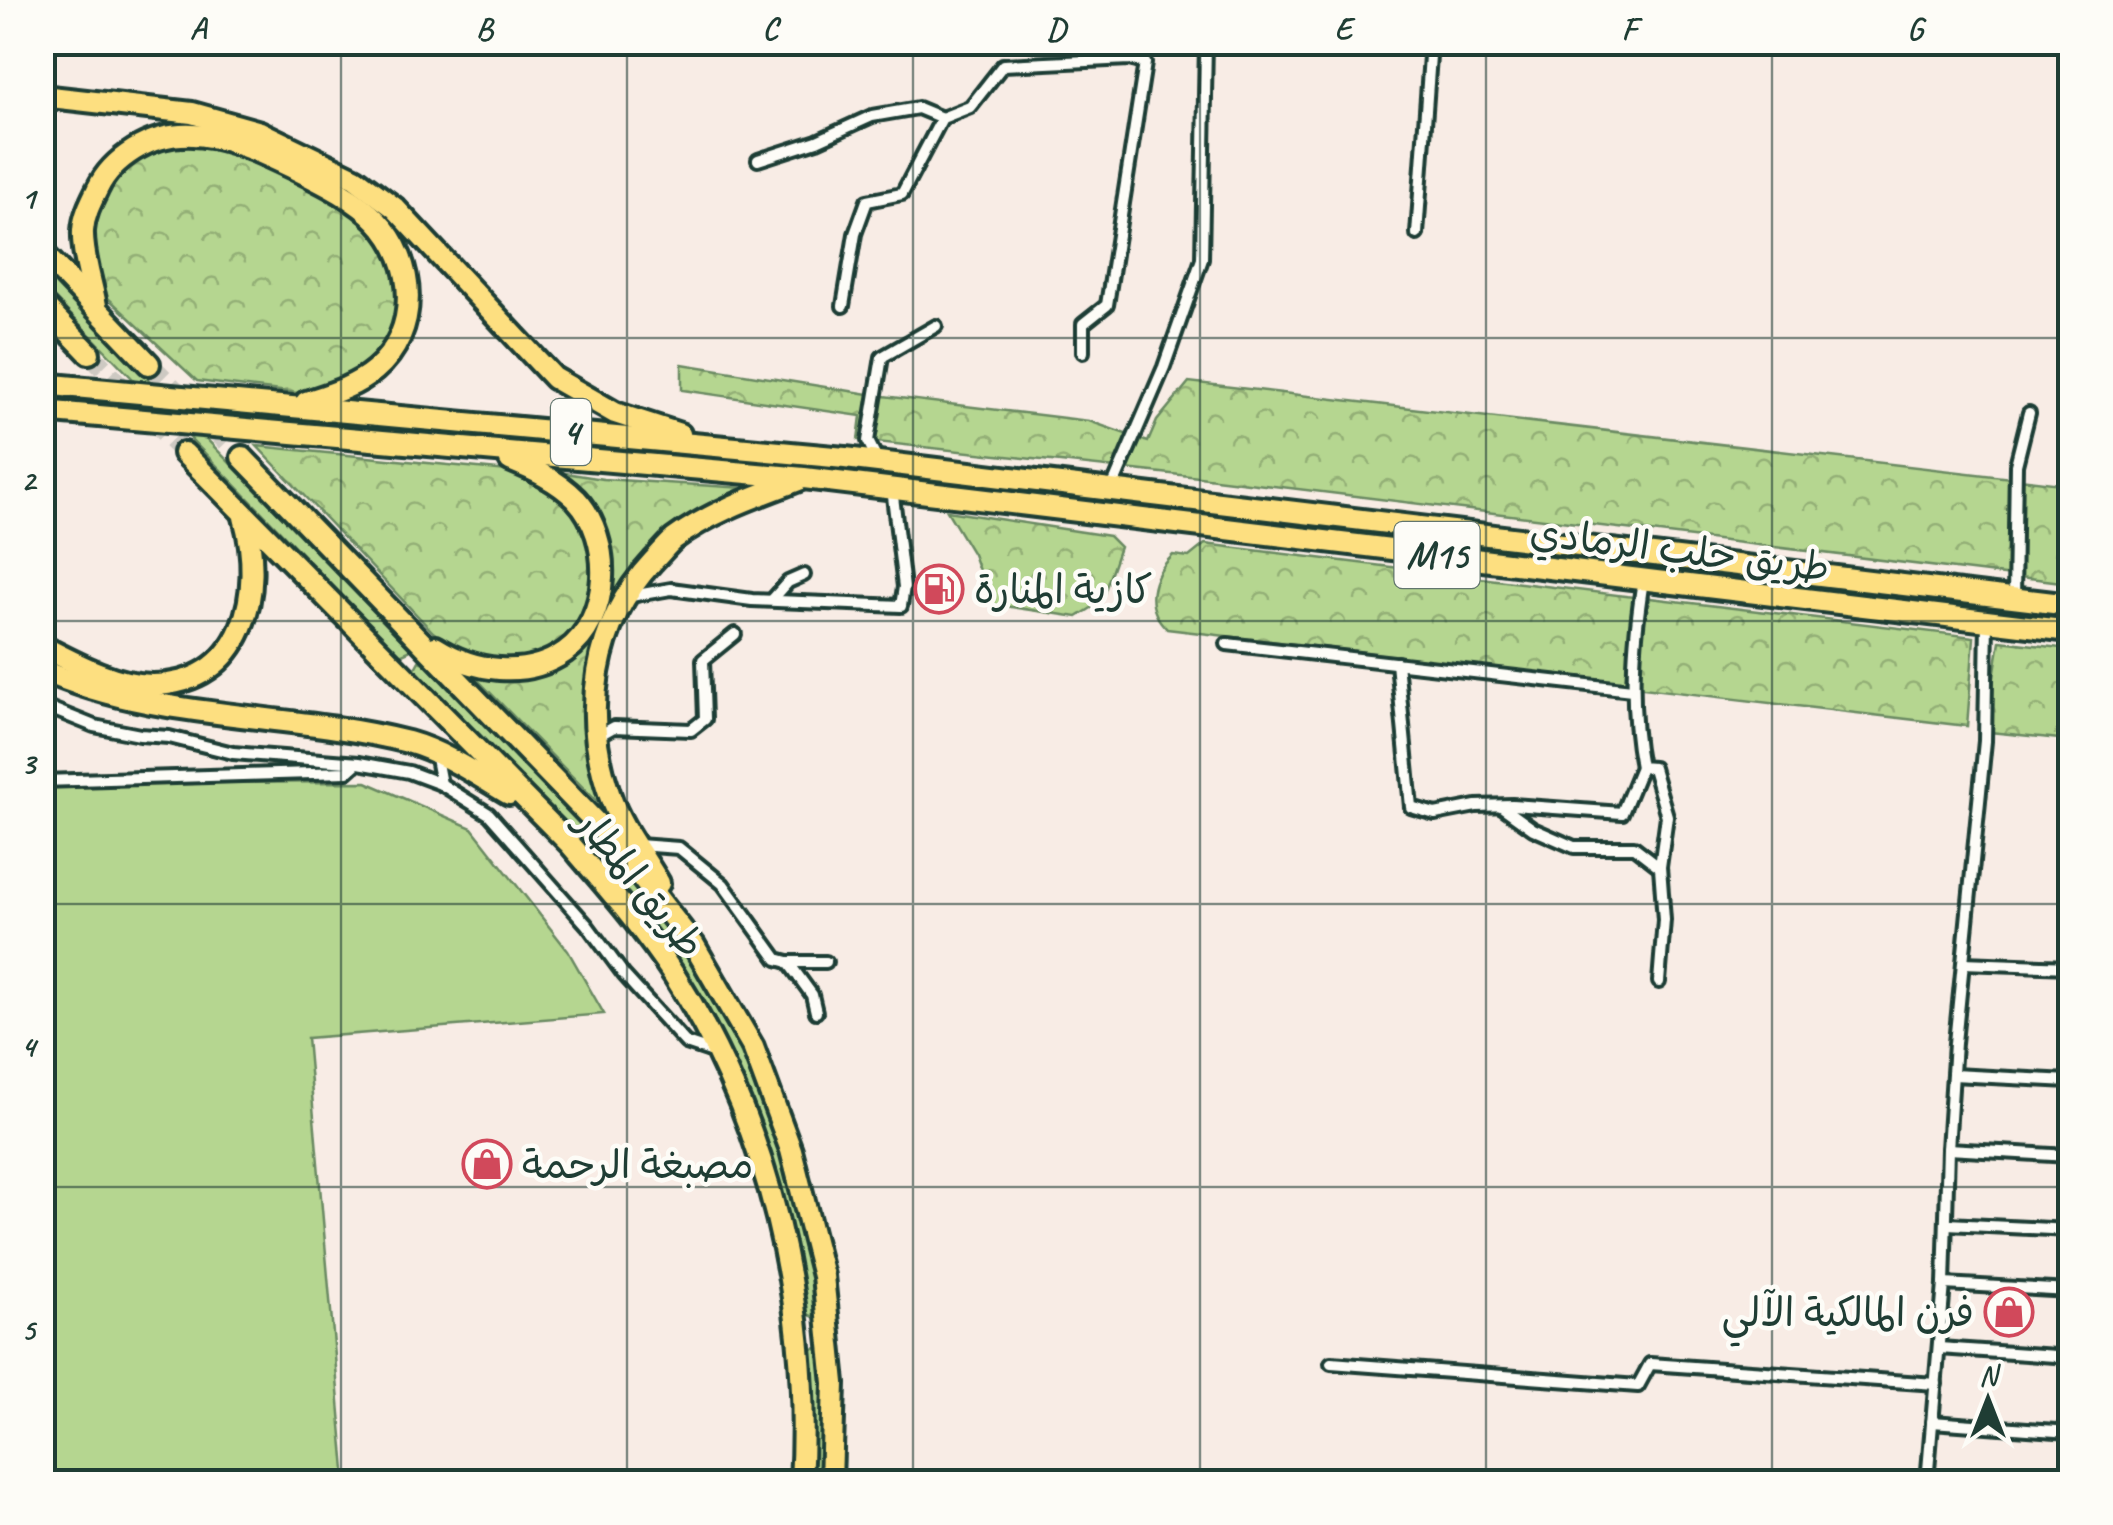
<svg xmlns="http://www.w3.org/2000/svg" width="2113" height="1525" viewBox="0 0 2113 1525" font-family="Caveat,'Playpen Sans Arabic',sans-serif">
	<style>
		.grass { fill: #b5d690; stroke: #6a8a62; stroke-width: 2.5 }
		.forest { fill: url(#forest-crowns); stroke: #6a8a62; stroke-width: 2.5 }
		.lines { fill: none; stroke-linecap: round; stroke-linejoin: round }
		.highway-tunnel { stroke: #cdc9c2; stroke-width: 20; stroke-dasharray: 20 10; stroke-linecap: butt }
		.street-casing { stroke: #1f3d34; stroke-width: 18 }
		.highway-casing { stroke: #1f3d34; stroke-width: 28 }
		.street { stroke: #fdfcf7; stroke-width: 10 }
		.highway { stroke: #fddf80; stroke-width: 20 }
		.grid { fill: none; stroke: #1f3d34; stroke-width: 2.5; stroke-opacity: 0.55 }
		.labels { text-anchor: middle; stroke-width: 9; stroke-linejoin: round; paint-order: stroke }
		.shield { fill: #fdfcf7; stroke: #62766e; stroke-width: 2.5 }
		.shield-label { font-size: 38px; font-weight: bold; fill: #1f3d34 }
		.street-label { font-size: 40px; fill: #1f3d34; stroke: #fdfcf7 }
		.poi-label { font-size: 40px; fill: #1f3d34; stroke: #fdfcf7; text-anchor: start }
		.neatline { fill: none; stroke: #1f3d34; stroke-width: 4 }
		.grid-label { font-size: 32px; text-anchor: middle; font-weight: bold; fill: #1f3d34 }
	</style>
	<defs>
		<pattern id="forest-crowns" width="20" height="18" patternUnits="userSpaceOnUse" patternTransform="scale(2.5)"><rect width="20" height="18" fill="#b5d690"/><path d="M2 6a3 3 0 1 1 6 0M12 15a3 3 0 1 1 6 0" fill="none" stroke="#93af76"/></pattern>
	</defs>
	<rect width="100%" height="100%" fill="#f8ece5"/>
	<filter id="ink" filterUnits="userSpaceOnUse"><feTurbulence type="fractalNoise" baseFrequency=".01" numOctaves="2"/><feDisplacementMap in="SourceGraphic" scale="20" xChannelSelector="R" yChannelSelector="G"/><feConvolveMatrix kernelMatrix="1 2 1 2 8 2 1 2 1" color-interpolation-filters="sRGB"/></filter>
	<g filter="url(#ink)">
		<g class="grass">
			<polygon points="42,269 409,648 409,651 400,655 43,286"/>
			<polygon points="419,661 424,663 629,873 703,980 740,1050 766,1112 792,1189 819,1312 814,1317 805,1313 790,1229 764,1146 592,855 414,670"/>
			<polygon points="366,782 472,828 568,951 604,1014 307,1038 346,1482 43,1482 42,784"/>
			<polygon points="823,1348 826,1415 823,1482 809,1482 809,1349"/>
		</g>
		<g class="forest">
			<polygon points="202,143 266,165 341,202 371,227 390,250 401,302 390,337 357,373 297,393 197,381 108,298 93,244 93,221 108,183 142,153 169,145"/>
			<polygon points="682,364 875,395 1089,421 1148,442 1157,421 1189,382 2070,485 2070,583 1199,477 858,440 861,416 682,390"/>
			<path d="M257,446L508,471C526,479 548,485 563,499C585,520 593,547 592,576C588,639 541,670 480,659C463,656 447,641 433,632Z"/>
			<polygon points="553,471 603,479 761,489 687,522 600,635 611,816 476,678 518,678 572,658 610,563"/>
			<polygon points="947,511 1109,536 1120,547 1101,602 1077,617 991,604 973,554"/>
			<path d="M1205,544L1634,597L1625,683L1167,629C1143,606 1151,577 1173,555L1189,557Z"/>
			<polygon points="1650,598 1974,637 1967,726 1634,687 1636,659"/>
			<polygon points="2000,641 2070,649 2070,740 1990,732 1991,695"/>
		</g>
		<g class="lines">
			<g class="highway-tunnel">
				<polyline points="89,353 184,453"/>
				<polyline points="149,364 242,457"/>
			</g>
			<g class="street-casing">
				<g id="street">
					<polyline points="758,160 817,141 872,116 918,108 942,118"/>
					<polyline points="1417,234 1431,42"/>
					<polyline points="843,306 855,234 867,201 902,194 942,118 970,107 1003,65 1129,59 1145,63 1107,305 1083,324 1083,352"/>
					<polyline points="878,461 868,441 882,357 936,326"/>
					<polyline points="1112,488 1164,367 1202,259 1206,42"/>
					<path d="M1643,580C1633,644 1629,703 1641,767L1653,768L1667,816L1660,867L1664,920L1659,982"/>
					<polyline points="631,596 671,589 752,600 901,606 904,587 892,488"/>
					<polyline points="2014,598 2016,465 2029,413"/>
					<polyline points="772,600 788,582 804,575"/>
					<polyline points="1227,644 1632,690"/>
					<polyline points="1397,663 1411,807 1435,814 1476,806 1512,805 1622,813 1641,767"/>
					<polyline points="42,705 94,726 140,735 169,737 233,753 359,763 409,772 441,784 489,814 587,925 624,975 686,1043 716,1053"/>
					<polyline points="598,736 614,727 691,730 705,719 703,660 735,634"/>
					<polyline points="435,753 441,784"/>
					<polyline points="42,781 347,772 357,763"/>
					<polyline points="1501,806 1533,829 1574,847 1634,847 1660,867"/>
					<polyline points="638,845 679,848 723,884 777,959 788,962 826,962"/>
					<polyline points="788,962 812,995 816,1012"/>
					<polyline points="1963,963 2070,967"/>
					<polyline points="1953,1075 2070,1081"/>
					<polyline points="1948,1149 2070,1156"/>
					<polyline points="1947,1224 2070,1230"/>
					<polyline points="1944,1284 2070,1291"/>
					<polyline points="1939,1348 2070,1357"/>
					<polyline points="1331,1363 1638,1386 1650,1364 1936,1384"/>
					<polyline points="1932,1422 2070,1432"/>
					<polyline points="1927,1482 1944,1284 1948,1149 1955,1043 1985,741 1987,621"/>
				</g>
			</g>
			<g class="highway-casing">
				<g id="highway">
					<polyline points="42,96 192,113 260,132 355,178 395,208 554,378 615,413 680,434"/>
					<polyline points="42,252 149,364"/>
					<polyline points="42,304 89,353"/>
					<path d="M96,306C92,283 82,255 83,231C84,215 91,202 98,188C106,171 118,160 134,150C187,117 243,144 293,168C321,182 355,198 377,221C417,262 420,332 375,370C355,387 330,394 306,402"/>
					<polyline points="42,384 845,458 2070,605"/>
					<polyline points="42,411 804,478 2070,631"/>
					<path d="M184,453L570,844C606,886 644,929 674,975C769,1123 812,1308 801,1482"/>
					<polyline points="242,457 610,837 694,945 753,1047 791,1150 823,1276 834,1383 831,1482"/>
					<path d="M42,646C75,663 115,685 152,685C245,684 265,591 244,517"/>
					<path d="M435,647C473,671 525,680 565,652C612,619 613,538 576,499C557,480 534,470 510,460"/>
					<path d="M42,670C159,722 286,711 408,742C444,752 477,775 509,794"/>
					<path d="M659,883C643,855 620,826 610,796C581,714 593,625 653,561C660,554 667,545 674,539C710,512 757,496 799,480"/>
				</g>
			</g>
			<use href="#street" class="street"/>
			<use href="#highway" class="highway"/>
		</g>
	</g>
	<path class="grid" d="M341,42V1482M627,42V1482M913,42V1482M1200,42V1482M1486,42V1482M1772,42V1482M42,338H2070M42,621H2070M42,904H2070M42,1187H2070"/>
	<defs>
		<g id="fuel-ring" transform="scale(2.5)"><circle r="9.5" fill="#fdfcf7" stroke="#d1495b" stroke-width="1.5"/><path d="M-5.5-6h7V0h2V4h1.3V-2.5L3-4.5l.8-.8L6-3V5H2.5V1h-1V6h-7ZM-4.2-4.7v3.2H.2V-4.7Z" fill="#d1495b"/></g>
		<g id="shop-ring" transform="scale(2.5)"><circle r="9.5" fill="#fdfcf7" stroke="#d1495b" stroke-width="1.5"/><path d="M-5-2.5h2.3a2.7 3.5 0 0 1 5.4 0H5L5.5 6h-11ZM-1.5-2.5h3a1.5 2.3 0 0 0-3 0Z" fill="#d1495b"/></g>
	</defs>
	<g fill-rule="evenodd">
		<use href="#fuel-ring" x="939" y="589"/>
		<use href="#shop-ring" x="487" y="1164"/>
		<use href="#shop-ring" x="2009" y="1312"/>
	</g>
	<g class="labels">
		<g class="shield">
			<rect x="551" y="399" width="40" height="66" rx="8"/>
			<rect x="1394.5" y="522" width="85" height="66" rx="8"/>
		</g>
		<g class="shield-label">
			<text x="571" y="445">4</text>
			<text x="1437" y="568">M15</text>
		</g>
		<g class="street-label">
			<text transform="translate(1680 549) rotate(7)" y="14">طريق حلب الرمادي</text>
			<text transform="translate(641 883) rotate(51)" y="14">طريق المطار</text>
		</g>
		<g class="poi-label">
			<text x="974" y="603">كازية المنارة</text>
			<text x="522" y="1178">مصبغة الرحمة</text>
			<text x="1974" y="1326" text-anchor="end">فرن المالكية الآلي</text>
		</g>
	</g>
	<rect width="2113" height="1525" fill="none" stroke="#fdfcf7" stroke-width="110"/>
	<g transform="translate(1988 1400)" stroke="#fdfcf7" stroke-width="8" paint-order="stroke">
	<path d="M0-8L18 38L0 25L-18 38Z" fill="#1f3d34"/>
	<text y="-15" font-size="28" font-weight="bold" text-anchor="middle" fill="#1f3d34">N</text>
	</g>
	<rect x="55" y="55" width="2003" height="1415" class="neatline"/>
	<g class="grid-label">
		<text x="198" y="39">A</text>
		<text x="484" y="39">B</text>
		<text x="770" y="39">C</text>
		<text x="1056" y="39">D</text>
		<text x="1343" y="39">E</text>
		<text x="1629" y="39">F</text>
		<text x="1915" y="39">G</text>
		<text x="28" y="208">1</text>
		<text x="28" y="491">2</text>
		<text x="28" y="774">3</text>
		<text x="28" y="1057">4</text>
		<text x="28" y="1340">5</text>
	</g>
</svg>
